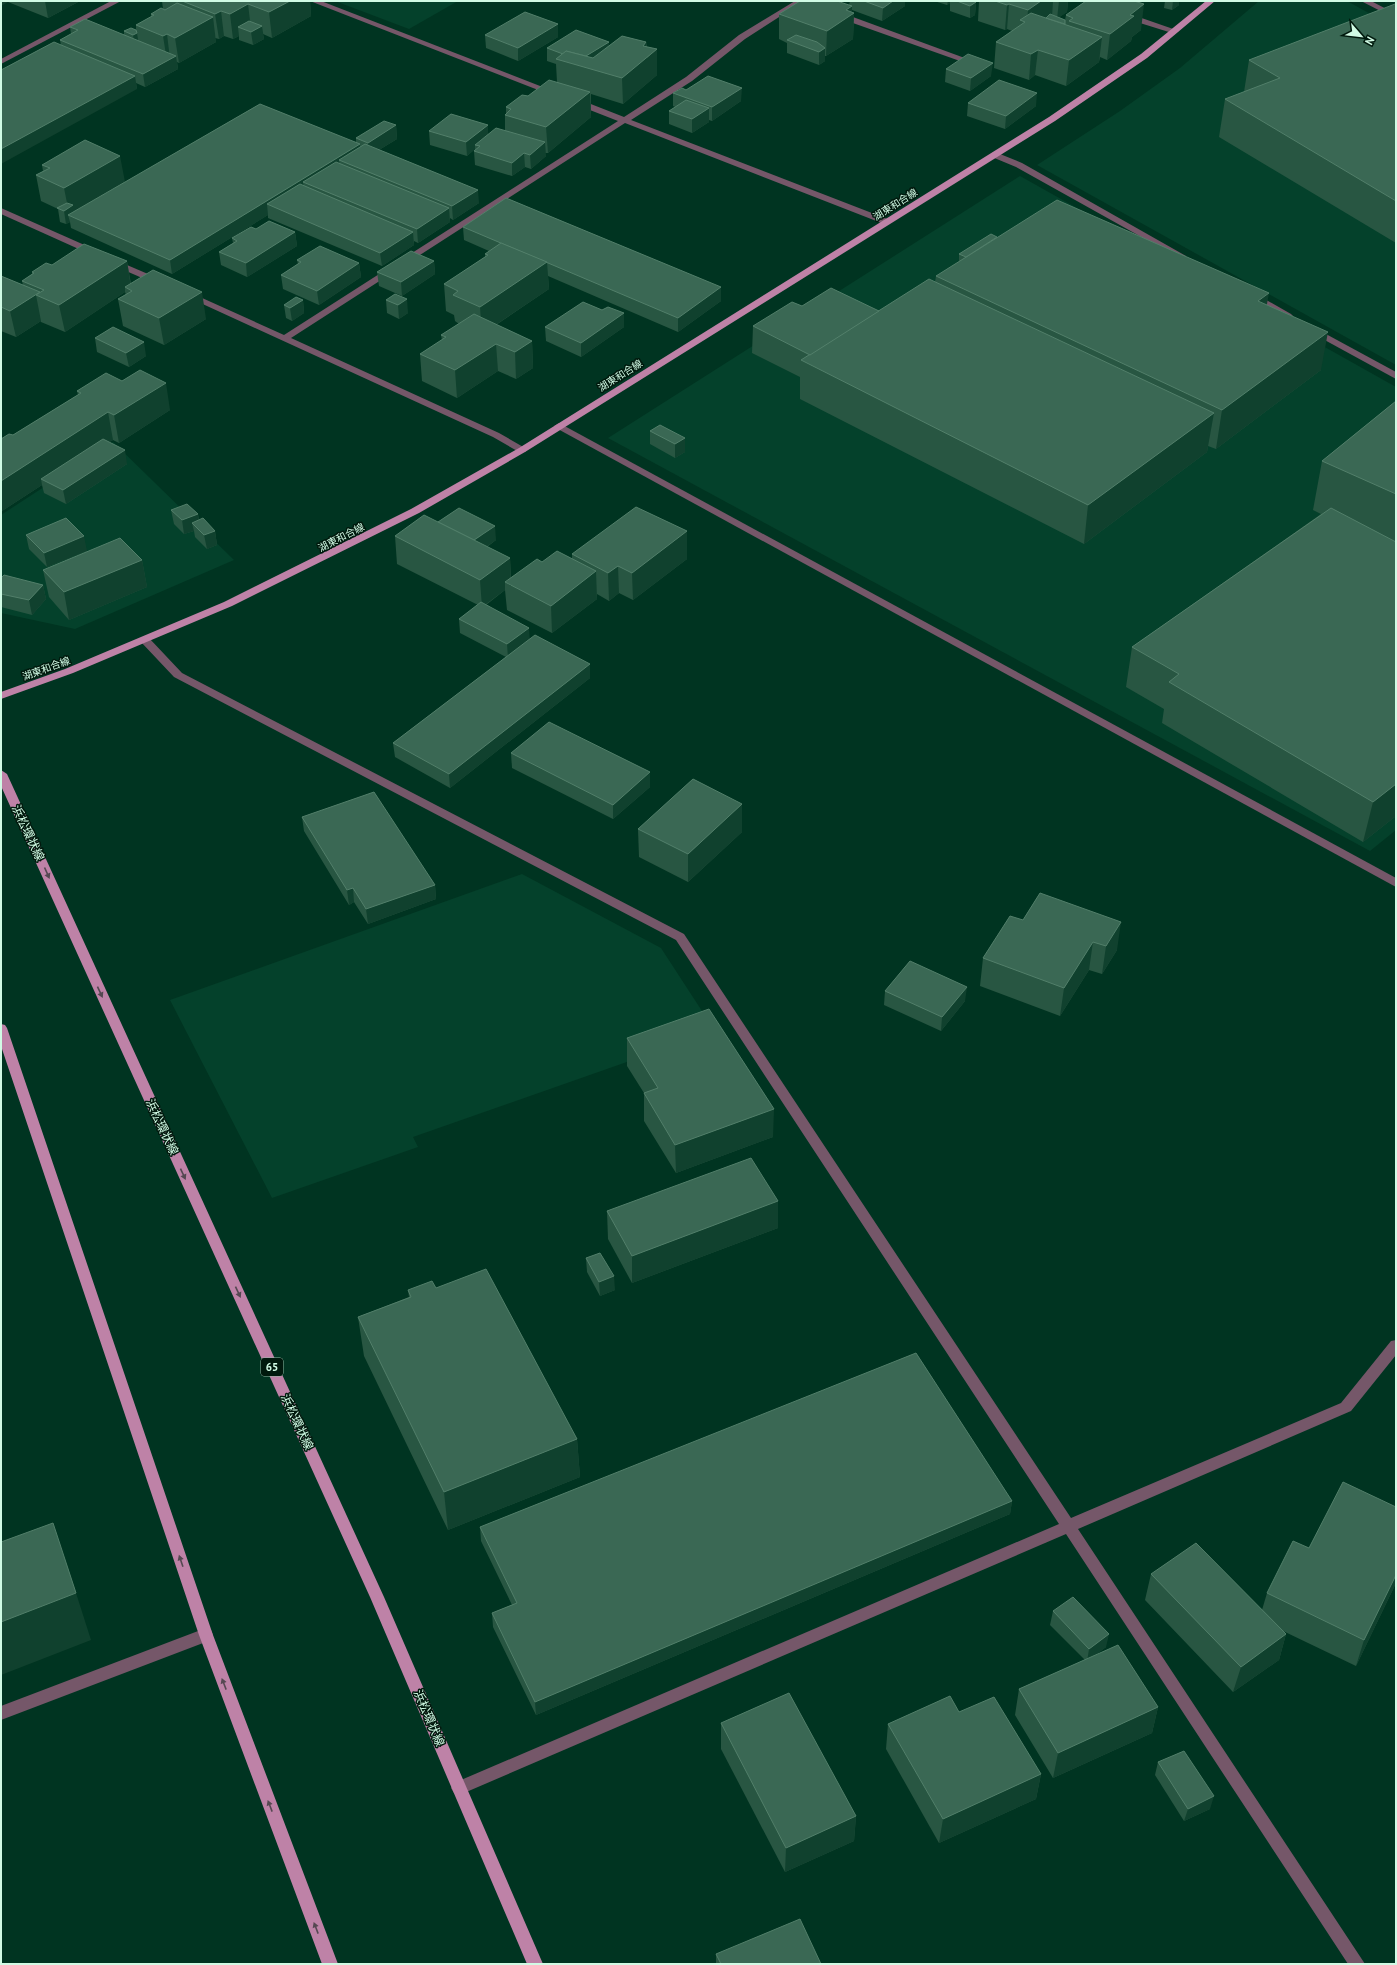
<svg xmlns="http://www.w3.org/2000/svg" width="1397" height="1965" viewBox="0 0 1397 1965" font-family="'PT Sans','Noto Sans JP',sans-serif">
	<style>
		.built { fill: #04412b }
		.lines { fill: none; stroke-linecap: round; stroke-linejoin: round }
		.minor { fill: #755769; fill-rule: evenodd }
		.major { fill: #be82a7; fill-rule: evenodd }
		.wall { fill: #285642 }
		.shaded-wall { fill: #10412e }
		.building { fill: #3a6854; stroke: #527f6a }
		.oneway { fill: #554852 }
		.labels { text-anchor: middle; stroke-width: 3; stroke-linejoin: round; paint-order: stroke }
		.far-street-label { font-size: 10px; fill: #d1fbe5; stroke: #00190d }
		.shield { fill: #00190d; stroke: #92b7a4; stroke-width: 1 }
		.shield-label { font-size: 11px; font-weight: bold; fill: #d1fbe5 }
		.street-label { font-size: 12px; fill: #d1fbe5; stroke: #00190d }
	</style>
	<rect width="100%" height="100%" fill="#003421"/>
	<g class="built">
		<polygon points="335,1 458,1 409,29"/>
		<polygon points="1259,1 1347,1 1396,28 1396,365 1037,165 1120,111 1180,68"/>
		<polygon points="1020,176 1396,387 1396,830 1370,851 608,438"/>
		<polygon points="113,442 234,560 75,629 1,613 1,515"/>
		<polygon points="522,874 661,948 715,1031 413,1137 418,1147 272,1198 170,1000"/>
	</g>
	<g class="lines">
		<g class="minor">
			<polygon points="111,1 121,1 1,64 1,59"/>
			<polygon points="310,1 321,1 558,93 557,95 551,95"/>
			<polygon points="795,1 804,1 745,39 692,81 631,120 890,220 890,224 884,224 625,123 291,338 499,433 525,448 527,450 525,452 519,452 493,437 183,295 188,292 191,293 284,335 618,121 572,103 572,99 578,99 624,117 686,77 739,35"/>
			<polygon points="1361,1 1371,1 1396,14 1396,19"/>
			<polygon points="836,13 842,13 981,64 980,66 974,66 836,17"/>
			<polygon points="1124,14 1130,14 1179,31 1172,33 1124,18"/>
			<polygon points="995,152 1022,163 1186,256 1182,259 1179,258 1016,167 992,157 992,153"/>
			<polygon points="1,208 98,251 99,253 95,256 92,255 1,214"/>
			<polygon points="113,259 162,280 164,282 162,284 156,284 110,264 109,262"/>
			<polygon points="1254,293 1291,314 1293,316 1288,319 1285,318 1251,298 1251,294"/>
			<polygon points="1313,327 1396,372 1396,379 1310,332 1310,328"/>
			<polygon points="559,423 1396,878 1396,887 556,428 554,426"/>
			<polygon points="145,637 149,638 182,673 684,934 1071,1518 1341,1403 1391,1341 1396,1340 1396,1355 1351,1411 1078,1529 1365,1964 1348,1964 1066,1534 464,1793 459,1795 454,1793 451,1788 454,1783 1059,1524 676,940 174,677 141,642 140,640"/>
			<polygon points="206,1628 211,1630 213,1635 211,1640 1,1720 1,1706"/>
		</g>
		<g class="major">
			<polygon points="1206,1 1215,1 1147,58 1055,121 525,452 419,513 232,606 73,673 1,699 1,692 65,669 224,602 411,509 519,448 1049,117 1141,54"/>
			<polygon points="1,770 7,774 384,1597 543,1964 527,1964 370,1597 1,786"/>
			<polygon points="1,1024 5,1025 7,1028 213,1635 338,1964 322,1964 199,1635 1,1046"/>
		</g>
	</g>
	<g class="wall">
		<polygon points="1,1 80,1 48,18 8,2"/>
		<polygon points="162,1 310,1 311,16 272,38 263,34 264,39 253,45 239,40 239,36 233,39 224,36 219,39 215,38 216,42 179,63 177,62 178,69 145,87 136,83 137,89 61,45 60,40 71,34 70,27 124,35 124,31 136,30 136,25 151,17 151,14 163,9"/>
		<polygon points="850,1 905,1 905,6 882,21 852,10 852,13 854,13 853,39 826,56 825,56 825,61 819,65 787,53 787,43 779,39 779,14 849,5"/>
		<polygon points="934,1 974,1 976,2 975,15 970,18 950,11 950,3 947,5"/>
		<polygon points="979,1 1068,1 1067,12 1059,17 1065,20 1066,15 1141,30 1132,37 1131,41 1107,60 1100,57 1099,62 1066,86 1035,75 1029,80 994,68 996,42 1012,31 1007,29 1005,30 978,21"/>
		<polygon points="1165,1 1179,1 1179,5 1172,10 1164,8"/>
		<polygon points="1396,4 1396,243 1219,137 1225,99 1244,92 1249,60"/>
		<polygon points="485,35 558,37 518,61 486,48"/>
		<polygon points="609,42 609,45 646,42 647,47 657,49 657,75 623,104 591,94 591,117 548,153 545,153 546,156 531,169 525,167 512,176 475,165 474,151 475,150 475,149 467,156 430,145 429,131 488,125 488,134 505,131 505,115 506,114 506,107 557,82 556,64 547,61 547,48"/>
		<polygon points="946,69 991,76 970,91 945,82"/>
		<polygon points="686,90 741,101 712,121 709,120 709,122 692,133 669,124 669,111 675,107 673,106 673,93"/>
		<polygon points="968,103 1036,106 1005,129 967,116"/>
		<polygon points="396,125 397,139 379,150 479,203 453,220 450,218 450,222 418,243 414,241 414,245 382,266 268,218 268,215 172,274 71,228 70,222 66,224 60,222 58,209 41,201 36,175 43,171 42,165 125,182 74,211 356,143 356,138"/>
		<polygon points="463,227 721,301 678,332 548,276 549,289 496,325 532,341 533,368 516,379 498,371 457,398 422,381 420,354 442,340 441,335 459,324 455,321 454,315 446,311 444,284 485,257 485,254 489,251 464,240"/>
		<polygon points="256,229 295,232 297,246 247,277 221,265 219,252 233,243 232,238"/>
		<polygon points="997,237 1267,305 1321,370 1216,449 1208,446 1207,452 1084,544 800,399 800,377 752,353 753,326 802,306 879,311 935,282 936,276 959,262 959,254"/>
		<polygon points="297,260 359,263 361,277 319,305 283,289 281,275 298,264"/>
		<polygon points="127,261 131,284 206,319 164,345 123,326 118,299 126,295 125,292 65,332 41,322 41,321 16,337 1,331 1,276 23,285 22,281 32,274 32,272 52,265"/>
		<polygon points="434,261 435,274 402,296 379,286 377,272"/>
		<polygon points="395,294 408,313 399,319 387,313 386,300"/>
		<polygon points="303,300 304,313 292,321 286,318 284,305"/>
		<polygon points="545,327 624,327 581,357 546,341"/>
		<polygon points="95,338 146,356 129,367 97,352"/>
		<polygon points="77,391 170,410 119,443 113,440 109,442 127,464 66,504 44,493 42,485 2,511 1,510 1,439 13,435 78,395"/>
		<polygon points="1396,401 1396,816 1363,842 1162,723 1164,709 1126,687 1132,647 1321,514 1313,510 1322,461"/>
		<polygon points="650,431 685,438 685,452 675,458 650,444"/>
		<polygon points="171,510 198,514 199,520 215,531 217,545 207,549 195,537 194,531 184,534 174,524"/>
		<polygon points="438,522 496,540 487,547 510,558 511,578 542,562 572,559 572,554 687,531 687,559 633,600 619,593 609,601 597,594 597,599 552,633 507,610 505,590 486,605 530,639 590,678 450,788 395,757 393,743 506,657 460,633 459,619 478,605 397,564 395,536"/>
		<polygon points="26,535 87,551 47,567 29,549"/>
		<polygon points="142,560 147,587 69,620 49,597 43,570"/>
		<polygon points="1,578 43,585 46,599 32,615 1,607"/>
		<polygon points="511,753 650,787 613,819 512,768"/>
		<polygon points="742,804 742,832 688,882 639,857 638,829"/>
		<polygon points="302,817 435,885 436,899 368,924 354,902 349,905 304,831"/>
		<polygon points="1040,893 1117,950 1102,974 1089,970 1060,1016 980,986 983,958 1023,920"/>
		<polygon points="885,991 965,1001 941,1031 884,1005"/>
		<polygon points="627,1038 773,1137 676,1173 644,1121 644,1093 627,1066"/>
		<polygon points="778,1201 778,1228 632,1283 608,1239 607,1211"/>
		<polygon points="586,1258 615,1290 600,1296 587,1272"/>
		<polygon points="436,1288 577,1439 580,1477 448,1530 364,1356 358,1317 409,1297 408,1290"/>
		<polygon points="1012,1501 1010,1514 536,1715 493,1627 492,1613 512,1605 481,1541 480,1527"/>
		<polygon points="1396,1507 1396,1583 1356,1666 1283,1631 1286,1634 1279,1660 1233,1692 1145,1600 1151,1574 1262,1610 1267,1593 1309,1548"/>
		<polygon points="1053,1611 1106,1647 1095,1655 1158,1707 1152,1733 1053,1778 1015,1715 1019,1689 1085,1660 1050,1625"/>
		<polygon points="959,1712 1041,1774 1036,1799 939,1843 886,1749 888,1724"/>
		<polygon points="721,1723 856,1816 854,1841 785,1872 721,1749"/>
		<polygon points="1158,1762 1210,1809 1184,1821 1155,1775"/>
		<polygon points="716,1954 821,1964 716,1964"/>
	</g>
	<g class="shaded-wall">
		<polygon points="1,1 8,1 8,2 1,6"/>
		<polygon points="45,1 80,1 48,18"/>
		<polygon points="290,1 310,1 311,16 272,38 269,12"/>
		<polygon points="893,1 905,1 905,6 882,21 883,8"/>
		<polygon points="948,1 950,1 950,3 947,5"/>
		<polygon points="1041,1 1053,1 1052,17 1026,35 1028,10"/>
		<polygon points="1059,1 1068,1 1067,12 1057,19"/>
		<polygon points="1173,1 1179,1 1179,5 1172,10"/>
		<polygon points="976,2 975,15 970,18 970,6"/>
		<polygon points="248,4 251,29 238,27 239,36 233,39 230,14"/>
		<polygon points="1009,4 1007,29 1005,30 1007,5"/>
		<polygon points="1144,4 1141,30 1132,37 1131,41 1107,60 1110,34 1130,15"/>
		<polygon points="852,6 852,15 854,13 853,39 826,56 827,31 846,10"/>
		<polygon points="221,11 224,36 219,39 215,14"/>
		<polygon points="213,17 216,42 179,63 175,38"/>
		<polygon points="558,24 558,37 518,61 518,48"/>
		<polygon points="262,26 264,39 253,45 251,32"/>
		<polygon points="137,33 139,46 135,48 133,35"/>
		<polygon points="167,34 170,59 176,56 178,69 145,87 143,74 167,61 163,36"/>
		<polygon points="1102,37 1099,62 1066,86 1069,60"/>
		<polygon points="609,42 610,55 588,68 580,60"/>
		<polygon points="646,42 647,58 657,49 657,75 623,104 622,78 643,46"/>
		<polygon points="825,48 825,61 819,65 819,52"/>
		<polygon points="1038,50 1035,75 1029,80 1031,54"/>
		<polygon points="993,63 991,76 970,91 971,78"/>
		<polygon points="135,76 137,89 1,164 1,149"/>
		<polygon points="742,88 741,101 712,121 712,107"/>
		<polygon points="590,92 591,117 548,153 546,127"/>
		<polygon points="1037,93 1036,106 1005,129 1006,116"/>
		<polygon points="709,108 709,122 692,133 692,119"/>
		<polygon points="396,125 397,139 369,156 368,143"/>
		<polygon points="488,125 488,138 475,145 475,149 467,156 466,142"/>
		<polygon points="545,142 546,156 531,169 530,155"/>
		<polygon points="360,144 361,158 339,160 340,170 303,182 304,192 267,204 268,215 172,274 170,260"/>
		<polygon points="524,153 525,167 512,176 512,163"/>
		<polygon points="120,156 125,182 74,211 75,218 68,215 70,222 66,224 64,211 68,208 64,188"/>
		<polygon points="478,190 479,203 453,220 452,206"/>
		<polygon points="449,208 450,222 418,243 417,229"/>
		<polygon points="295,232 297,246 247,277 246,263"/>
		<polygon points="413,232 414,245 382,266 380,253"/>
		<polygon points="127,261 131,288 125,287 125,292 65,332 59,305"/>
		<polygon points="434,261 435,274 402,296 401,282"/>
		<polygon points="547,262 549,289 482,334 480,307"/>
		<polygon points="359,263 361,277 319,305 317,291"/>
		<polygon points="721,287 721,301 678,332 678,318"/>
		<polygon points="40,292 41,297 36,295 41,321 16,337 10,311"/>
		<polygon points="202,292 206,319 164,345 159,318"/>
		<polygon points="1269,293 1262,331 1258,301"/>
		<polygon points="407,299 408,313 399,319 398,305"/>
		<polygon points="303,300 304,313 292,321 290,308"/>
		<polygon points="624,313 624,327 581,357 581,343"/>
		<polygon points="1328,332 1321,370 1216,449 1222,410"/>
		<polygon points="532,341 533,368 516,379 515,352"/>
		<polygon points="144,342 146,356 129,367 126,353"/>
		<polygon points="496,344 498,371 457,398 455,370"/>
		<polygon points="166,383 170,410 119,443 114,415"/>
		<polygon points="108,412 113,440 47,482 41,479 42,485 2,511 1,505 1,481"/>
		<polygon points="1214,413 1207,452 1084,544 1088,505"/>
		<polygon points="685,438 685,452 675,458 675,444"/>
		<polygon points="125,450 127,464 66,504 63,490"/>
		<polygon points="198,514 200,528 192,523 194,531 184,534 182,520"/>
		<polygon points="495,526 496,540 472,557 471,543"/>
		<polygon points="215,531 217,545 207,549 204,535"/>
		<polygon points="687,531 687,559 633,600 632,573"/>
		<polygon points="84,536 87,551 47,567 44,553"/>
		<polygon points="510,558 511,586 505,582 505,590 482,607 480,580"/>
		<polygon points="142,560 147,587 69,620 64,592"/>
		<polygon points="618,566 619,593 609,601 608,573"/>
		<polygon points="596,571 597,599 552,633 551,606"/>
		<polygon points="43,585 46,599 32,615 29,600"/>
		<polygon points="529,628 530,642 508,658 507,644"/>
		<polygon points="590,664 590,678 450,788 449,774"/>
		<polygon points="650,772 650,787 613,819 613,805"/>
		<polygon points="1396,784 1396,816 1363,842 1373,802"/>
		<polygon points="742,804 742,832 688,882 688,854"/>
		<polygon points="435,885 436,899 368,924 366,909"/>
		<polygon points="353,888 354,902 349,905 347,890"/>
		<polygon points="1121,922 1117,950 1102,974 1106,946"/>
		<polygon points="1093,942 1089,970 1060,1016 1064,988"/>
		<polygon points="967,987 965,1001 941,1031 942,1017"/>
		<polygon points="774,1109 773,1137 676,1173 675,1145"/>
		<polygon points="778,1201 778,1228 632,1283 632,1256"/>
		<polygon points="614,1276 615,1290 600,1296 599,1282"/>
		<polygon points="577,1439 580,1477 448,1530 444,1492"/>
		<polygon points="1012,1501 1010,1514 536,1715 535,1702"/>
		<polygon points="1396,1575 1396,1583 1356,1666 1364,1640"/>
		<polygon points="76,1593 91,1640 1,1675 1,1622"/>
		<polygon points="1109,1634 1106,1647 1087,1662 1089,1649"/>
		<polygon points="1286,1634 1279,1660 1233,1692 1241,1667"/>
		<polygon points="1158,1707 1152,1733 1053,1778 1058,1753"/>
		<polygon points="1041,1774 1036,1799 939,1843 943,1819"/>
		<polygon points="1214,1796 1210,1809 1184,1821 1188,1809"/>
		<polygon points="856,1816 854,1841 785,1872 786,1848"/>
	</g>
	<g class="building">
		<polygon points="182,1 290,1 269,12 248,4 230,14 221,11 215,14"/>
		<polygon points="800,1 837,1 852,6 846,10 854,13 827,31 779,14"/>
		<polygon points="864,1 893,1 883,8"/>
		<polygon points="957,1 974,1 976,2 970,6"/>
		<polygon points="995,1 1041,1 1028,10 1009,4 1007,5"/>
		<polygon points="1086,1 1134,1 1144,4 1130,15 1134,16 1110,34 1069,21 1073,18 1066,15"/>
		<polygon points="177,3 213,17 175,38 167,34 163,36 136,25 154,15 151,14 161,8 165,10"/>
		<polygon points="1395,4 1396,4 1396,201 1225,99 1280,78 1249,60"/>
		<polygon points="525,12 558,24 518,48 485,35"/>
		<polygon points="1031,13 1102,37 1069,60 1038,50 1031,54 996,42 1025,22 1020,20"/>
		<polygon points="1050,14 1065,20 1065,24 1046,18"/>
		<polygon points="85,19 176,56 143,74 60,40 78,30 70,27"/>
		<polygon points="249,21 262,26 251,32 238,27"/>
		<polygon points="131,28 136,30 137,33 133,35 124,31"/>
		<polygon points="576,30 609,42 586,56 566,51 563,54 547,48"/>
		<polygon points="796,35 817,42 825,48 819,52 787,40"/>
		<polygon points="622,36 646,42 643,46 657,49 622,78 556,59 566,51 593,58"/>
		<polygon points="54,42 135,76 1,149 1,70"/>
		<polygon points="968,54 993,63 971,78 946,69"/>
		<polygon points="708,76 742,88 712,107 673,93 682,88 686,90"/>
		<polygon points="549,80 590,92 546,127 505,115 511,109 506,107 522,95 528,96"/>
		<polygon points="999,80 1037,93 1006,116 968,103"/>
		<polygon points="686,100 709,108 692,119 669,111"/>
		<polygon points="260,104 360,144 170,260 68,215"/>
		<polygon points="451,114 488,125 466,142 429,131"/>
		<polygon points="384,121 396,125 368,143 356,138"/>
		<polygon points="496,128 545,142 530,155 524,153 512,163 474,151 480,146 475,145"/>
		<polygon points="85,140 120,156 64,188 36,175 50,168 42,165"/>
		<polygon points="365,144 478,190 452,206 339,160"/>
		<polygon points="336,162 449,208 417,229 303,182"/>
		<polygon points="300,184 413,232 380,253 267,204"/>
		<polygon points="506,198 721,287 678,318 463,227"/>
		<polygon points="1057,200 1269,293 1258,301 1328,332 1222,410 936,276"/>
		<polygon points="67,203 73,205 64,211 57,208"/>
		<polygon points="269,221 295,232 246,263 219,252 237,241 232,238 251,227 256,229"/>
		<polygon points="991,234 997,237 966,257 959,254"/>
		<polygon points="501,243 547,262 480,307 453,295 458,291 444,284 488,255 485,254"/>
		<polygon points="84,244 127,261 59,305 36,295 44,290 22,281 34,273 32,272 46,263 52,265"/>
		<polygon points="320,246 359,263 317,291 281,275 301,262 297,260"/>
		<polygon points="411,251 434,261 401,282 377,272"/>
		<polygon points="153,270 202,292 159,318 118,299 132,291 125,287"/>
		<polygon points="1,276 40,292 10,311 1,307"/>
		<polygon points="929,279 1214,413 1088,505 801,360"/>
		<polygon points="831,288 879,311 810,355 753,326 792,302 802,306"/>
		<polygon points="395,294 407,299 398,305 386,300"/>
		<polygon points="296,297 303,300 290,308 284,305"/>
		<polygon points="583,302 602,310 608,307 624,313 581,343 545,327"/>
		<polygon points="474,314 532,341 515,352 496,344 455,370 420,354 446,337 441,335"/>
		<polygon points="113,327 144,342 126,353 95,338"/>
		<polygon points="140,370 166,383 114,415 108,412 1,481 1,439 9,434 13,435 81,393 77,391 106,373 122,381"/>
		<polygon points="1396,401 1396,494 1322,461"/>
		<polygon points="660,425 685,438 675,444 650,431"/>
		<polygon points="103,439 125,450 63,490 41,479"/>
		<polygon points="187,504 198,514 182,520 171,510"/>
		<polygon points="636,507 687,531 632,573 618,566 608,573 572,554"/>
		<polygon points="459,508 495,526 474,540 438,522"/>
		<polygon points="1331,508 1396,542 1396,784 1373,802 1169,682 1179,674 1132,647"/>
		<polygon points="424,515 510,558 480,580 395,536"/>
		<polygon points="66,518 84,536 44,553 26,535"/>
		<polygon points="203,518 215,531 204,535 192,523"/>
		<polygon points="120,538 142,560 64,592 43,570"/>
		<polygon points="557,551 596,571 551,606 505,582 537,559 542,562"/>
		<polygon points="4,575 43,585 29,600 1,594 1,578"/>
		<polygon points="481,602 529,628 507,644 459,619"/>
		<polygon points="535,635 590,664 449,774 393,743"/>
		<polygon points="549,722 650,772 613,805 511,753"/>
		<polygon points="693,779 742,804 688,854 638,829"/>
		<polygon points="374,792 435,885 366,909 353,888 347,890 302,817"/>
		<polygon points="1040,893 1121,922 1106,946 1093,942 1064,988 983,958 1010,916 1023,920"/>
		<polygon points="910,961 967,987 942,1017 885,991"/>
		<polygon points="709,1009 774,1109 675,1145 644,1093 658,1088 627,1038"/>
		<polygon points="751,1158 778,1201 632,1256 607,1211"/>
		<polygon points="600,1253 614,1276 599,1282 586,1258"/>
		<polygon points="486,1269 577,1439 444,1492 358,1317 411,1297 408,1290 432,1281 436,1288"/>
		<polygon points="916,1353 1012,1501 535,1702 492,1613 517,1603 480,1527"/>
		<polygon points="1343,1482 1396,1507 1396,1575 1364,1640 1267,1593 1293,1541 1309,1548"/>
		<polygon points="53,1523 76,1593 1,1622 1,1542"/>
		<polygon points="1196,1543 1286,1634 1241,1667 1151,1574"/>
		<polygon points="1073,1597 1109,1634 1089,1649 1053,1611"/>
		<polygon points="1118,1645 1158,1707 1058,1753 1019,1689"/>
		<polygon points="789,1693 856,1816 786,1848 721,1723"/>
		<polygon points="950,1696 959,1712 994,1697 1041,1774 943,1819 888,1724"/>
		<polygon points="1184,1751 1214,1796 1188,1809 1158,1762"/>
		<polygon points="800,1919 821,1964 721,1964 716,1954"/>
	</g>
	<defs><path id="oneway-solid" d="M-6-.8H1V-3.2L6.5 0L1 3.2V.8H-6Z"/></defs>
	<g class="oneway">
		<use href="#oneway-solid" transform="translate(47 873) rotate(66)"/>
		<use href="#oneway-solid" transform="translate(100 992) rotate(65)"/>
		<use href="#oneway-solid" transform="translate(183 1174) rotate(65)"/>
		<use href="#oneway-solid" transform="translate(238 1292) rotate(65)"/>
		<use href="#oneway-solid" transform="translate(181 1561) rotate(-109)"/>
		<use href="#oneway-solid" transform="translate(224 1684) rotate(-111)"/>
		<use href="#oneway-solid" transform="translate(270 1806) rotate(-111)"/>
		<use href="#oneway-solid" transform="translate(316 1928) rotate(-111)"/>
	</g>
	<g class="labels">
		<g class="far-street-label">
			<text transform="translate(895 204) rotate(-32)" y="4">湖東和合線</text>
			<text transform="translate(620 375) rotate(-32)" y="4">湖東和合線</text>
			<text transform="translate(341 537) rotate(-27)" y="4">湖東和合線</text>
			<text transform="translate(46 668) rotate(-20)" y="4">湖東和合線</text>
		</g>
		<rect class="shield" x="261" y="1358" width="22" height="18" rx="3"/>
		<g class="shield-label">
			<text x="272" y="1371">65</text>
		</g>
		<g class="street-label">
			<text transform="translate(28 833) rotate(65)" y="4">浜松環状線</text>
			<text transform="translate(162 1127) rotate(65)" y="4">浜松環状線</text>
			<text transform="translate(297 1422) rotate(65)" y="4">浜松環状線</text>
			<text transform="translate(429 1718) rotate(67)" y="4">浜松環状線</text>
		</g>
	</g>
	<rect width="1397" height="1965" fill="none" stroke="#d1fbe5" stroke-width="4"/>
	<g transform="translate(1361 36) rotate(118)" stroke="#00190d" stroke-width="3" paint-order="stroke">
	<path d="M0-3L7 15L0 10L-7 15Z" fill="#d1fbe5"/>
	<text y="-6" font-size="11" font-weight="bold" text-anchor="middle" fill="#d1fbe5">N</text>
	</g>
</svg>
